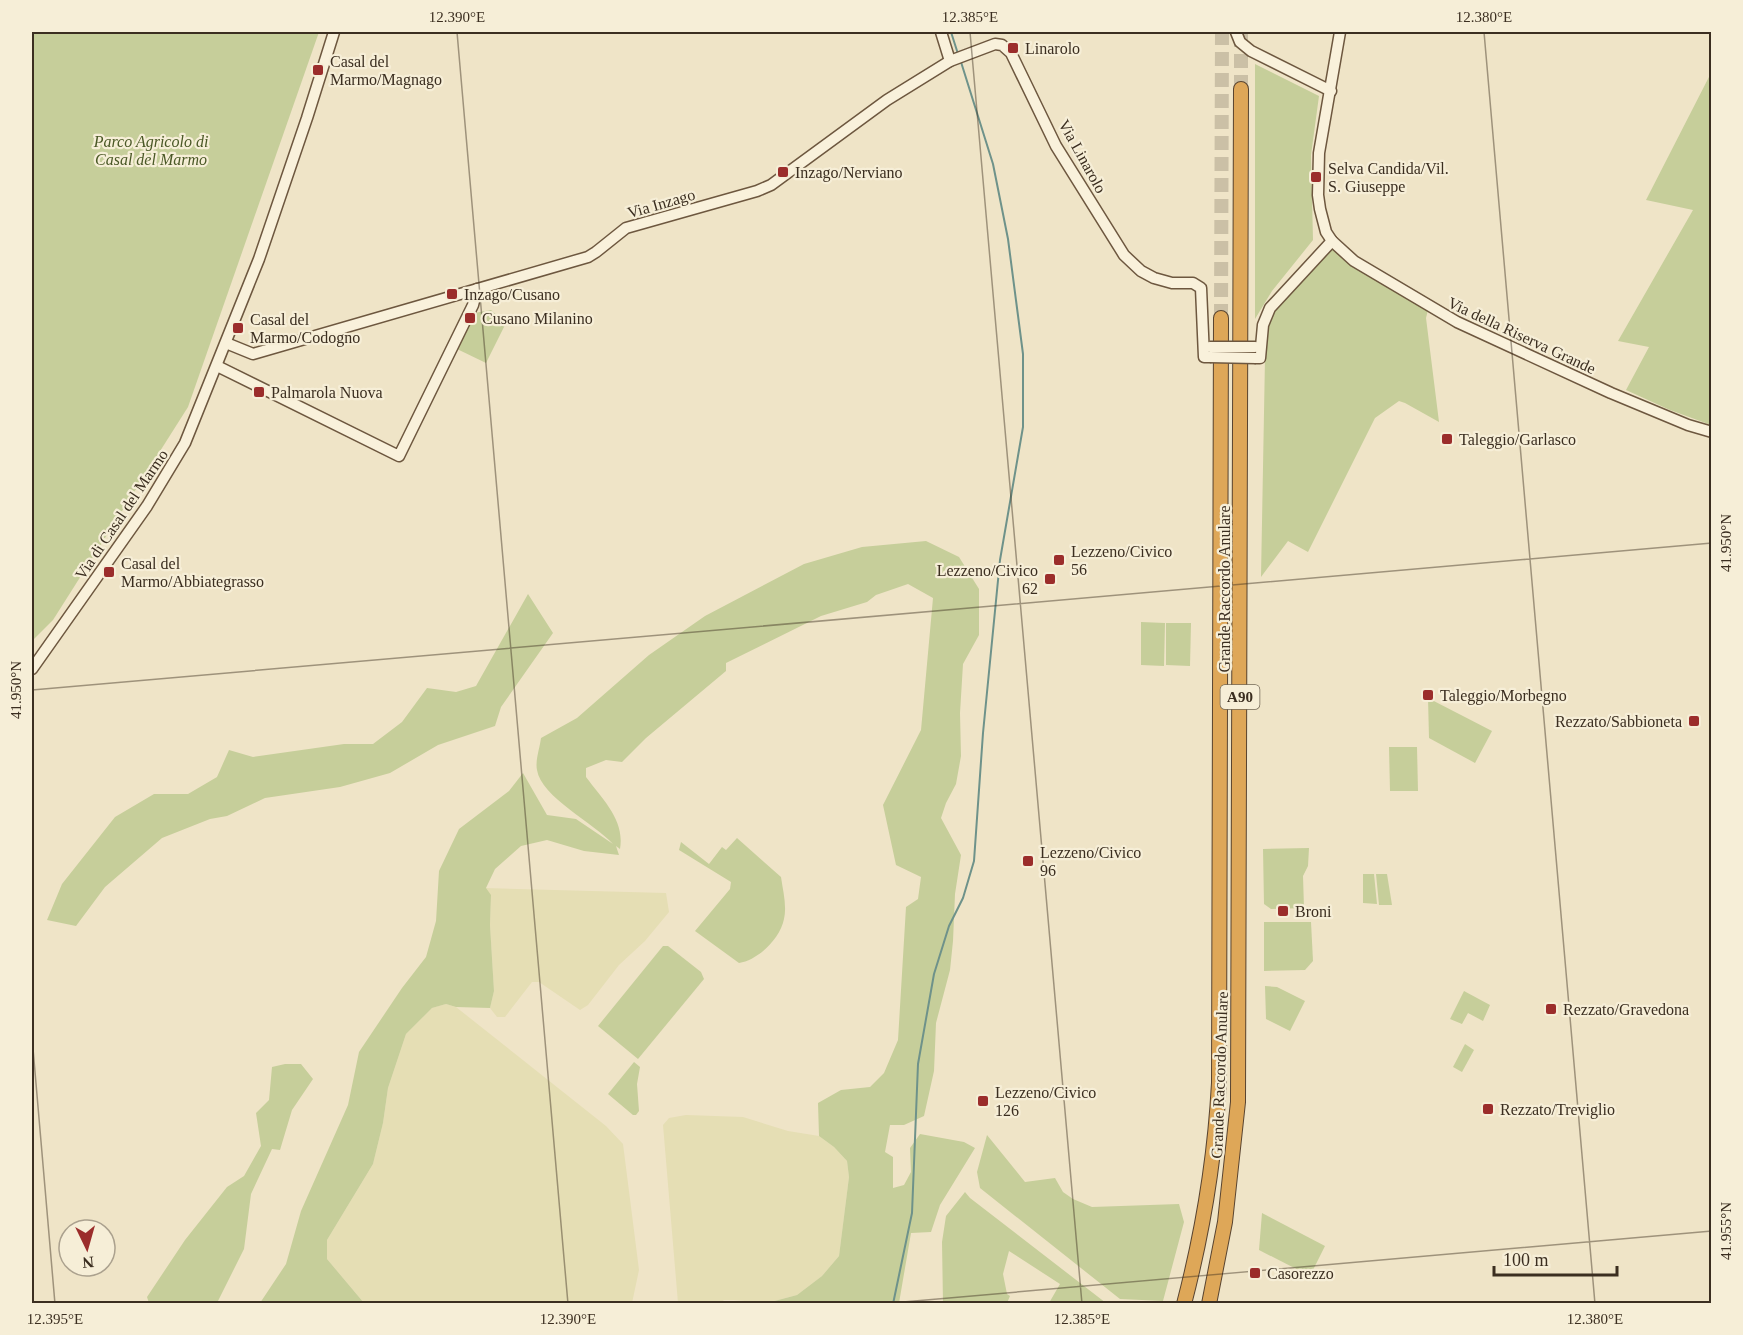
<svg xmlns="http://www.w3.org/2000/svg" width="1743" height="1335" viewBox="0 0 1743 1335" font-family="Georgia,serif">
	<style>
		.farmland { fill: #e5deb4 }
		.green { fill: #c6ce9a }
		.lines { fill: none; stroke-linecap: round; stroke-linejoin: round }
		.stream { stroke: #6e928a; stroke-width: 2 }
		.highway-tunnel { stroke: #cbc0a6; stroke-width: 14; stroke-dasharray: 14 7; stroke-linecap: butt }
		.secondary-casing { stroke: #6d573f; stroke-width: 13 }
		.highway-casing { stroke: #594430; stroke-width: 16 }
		.secondary { stroke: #f9f1db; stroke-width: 10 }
		.highway { stroke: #dea758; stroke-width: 14 }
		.secondary-bridge-casing { stroke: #6d573f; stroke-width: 13; stroke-linecap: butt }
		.secondary-bridge { stroke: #f9f1db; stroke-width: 10 }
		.ticks { fill: none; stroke: #3b2e20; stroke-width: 1.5; stroke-opacity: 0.45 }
		.poi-dot { fill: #9b2d2b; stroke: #f6eed7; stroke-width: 2 }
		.labels { text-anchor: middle; stroke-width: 4.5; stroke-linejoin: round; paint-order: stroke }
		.shield { fill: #f6eed7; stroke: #736857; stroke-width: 1.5 }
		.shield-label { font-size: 15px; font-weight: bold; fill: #3b2e20 }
		.poi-label { font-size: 16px; fill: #3b2e20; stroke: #f6eed7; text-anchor: start }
		.park-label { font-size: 16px; font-style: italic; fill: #4a5826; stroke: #f6eed7 }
		.street-label { font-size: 16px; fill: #3b2e20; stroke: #f6eed7 }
		.neatline { fill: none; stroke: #3b2e20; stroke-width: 2 }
		.ticks-label { font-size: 15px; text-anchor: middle; fill: #3b2e20 }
	</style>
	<rect width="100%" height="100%" fill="#efe4c7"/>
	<g class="farmland">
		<polygon points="485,888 666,893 669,912 645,941 619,965 588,1005 580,1010 539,982 532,982 505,1017 497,1017 490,1008 494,991 490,925 491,896"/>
		<polygon points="446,1004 456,1007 606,1126 623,1144 639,1270 632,1303 364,1303 327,1259 327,1240 373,1164 383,1123 388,1088 406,1034 432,1008"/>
		<polygon points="686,1115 743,1117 788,1131 819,1136 834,1147 847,1161 849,1177 839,1256 822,1276 797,1295 767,1303 734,1300 724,1300 721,1303 678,1303 663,1125 669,1118"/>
	</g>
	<g class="green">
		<polygon points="32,32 319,32 188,407 53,620 32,641"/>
		<polygon points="1255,64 1319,96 1311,155 1313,240 1272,291 1255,319"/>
		<polygon points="1711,73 1711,425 1670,410 1626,390 1649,347 1618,341 1693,210 1646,200"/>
		<polygon points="1330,247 1350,264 1428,310 1426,318 1439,422 1405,403 1399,401 1375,418 1308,552 1288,541 1261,577 1265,358 1269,321 1281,302"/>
		<polygon points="491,310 506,323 486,363 457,349 474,313"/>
		<path d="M926,541L959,557L979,589V635L963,664L960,713L961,756L956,784L946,803L941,818L961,855L955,894L953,941L950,970L936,1023L934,1071L924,1116L904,1125H890L885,1152L893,1157V1188L904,1185L911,1172L910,1148L920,1134L964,1142L975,1148L940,1205L931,1232L911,1233L899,1303H767L797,1295L822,1276L839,1256L849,1177L847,1161L834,1147L819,1136L818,1103L841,1090L870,1087L884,1073L898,1040L906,907L918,899L921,877L896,865L883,805L921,730L933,598L908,584L876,595L867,602L821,616L726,663V671L646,738L622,762L606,760L586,768V777C603,800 625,820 620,849L616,846L619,855L584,851L547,840L521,846L495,869L486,888L491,895L490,925L494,991L490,1008L456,1007L446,1004L432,1008L406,1034L388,1088L383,1123L373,1164L327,1240V1259L364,1303H260L286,1264L301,1211L348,1105L359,1052L402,988L426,957L436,921L439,871L459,829L509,791L523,773L547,815L576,819L613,844C594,823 541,797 537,770C535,761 540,747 541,738L577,718L649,655L705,616L804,564L862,547Z"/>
		<polygon points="528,594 553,633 501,707 495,726 438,745 390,773 340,787 265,798 227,816 210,819 162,838 105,887 76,926 47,920 62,884 115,817 154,794 188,794 217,777 229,750 253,757 344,744 373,744 402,722 427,688 456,692 476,686"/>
		<polygon points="1141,622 1165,623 1164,666 1141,665"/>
		<polygon points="1166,623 1191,623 1190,666 1166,665"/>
		<polygon points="1428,698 1492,731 1475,763 1429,738"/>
		<polygon points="1389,747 1417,747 1418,791 1390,791"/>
		<path d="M737,838L781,877C783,891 787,906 784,919C780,939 758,960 739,963L695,931L730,889L731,882L679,850L681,842L709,864L722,847L726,850Z"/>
		<polygon points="1309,848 1308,866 1303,876 1304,908 1271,909 1264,904 1263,849"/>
		<polygon points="1363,874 1374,874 1377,904 1363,903"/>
		<polygon points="1376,874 1387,874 1392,905 1379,905"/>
		<polygon points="1264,922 1311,922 1313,961 1305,970 1264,971"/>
		<polygon points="663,946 668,946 701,972 704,979 638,1059 598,1026"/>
		<polygon points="1265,986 1277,987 1305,1001 1290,1031 1266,1019"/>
		<polygon points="1464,991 1490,1005 1483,1021 1468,1013 1462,1024 1450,1019"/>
		<polygon points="1465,1044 1474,1050 1462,1072 1453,1067"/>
		<polygon points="634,1062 640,1067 637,1084 639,1111 636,1115 633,1115 608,1094"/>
		<polygon points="285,1064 301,1064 313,1079 292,1110 280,1150 272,1149 251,1194 244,1249 217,1303 149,1303 147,1297 185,1240 227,1187 244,1176 261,1146 256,1113 269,1100 272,1067"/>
		<polygon points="987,1135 1025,1182 1055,1178 1063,1192 1073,1199 1092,1207 1179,1204 1184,1222 1163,1301 1120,1299 980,1188 977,1172"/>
		<polygon points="965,1192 970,1198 1106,1303 1049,1303 1060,1284 1009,1251 1003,1274 1007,1294 1010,1296 1007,1303 943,1303 942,1242 946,1216"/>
		<polygon points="1262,1213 1325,1246 1310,1276 1259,1250"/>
	</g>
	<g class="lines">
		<g class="stream">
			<polyline points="951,32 958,54"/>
			<polyline points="893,1304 912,1213 918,1064 934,974 949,926 963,898 974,861 983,733 1000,560 1023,427 1023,354 1008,239 993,164 961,62"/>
		</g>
		<g class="highway-tunnel">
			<polyline points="1241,89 1241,32"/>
			<polyline points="1221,318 1222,32"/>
		</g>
		<g class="secondary-casing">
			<g id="secondary">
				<polyline points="941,32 950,61"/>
				<polyline points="1236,32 1240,42 1251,51 1331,91"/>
				<polyline points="1340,32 1319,153 1318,195 1320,209 1326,232 1332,241 1354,261 1457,322 1611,393 1688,425 1712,432"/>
				<polyline points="226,343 253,354 588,257 596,252 626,228 757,191 771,185 887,100 950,61 995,44 1002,45 1011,53 1056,146 1124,255 1141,271 1154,278 1172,283 1193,283 1201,288 1204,357 1210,357"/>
				<polyline points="1256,358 1260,358 1263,325 1270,308 1332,241"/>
				<polyline points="217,366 399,456 473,305 477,289"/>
				<polyline points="32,669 147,506 185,443 259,259 307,118 334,32"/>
			</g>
		</g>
		<g class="highway-casing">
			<g id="highway">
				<path d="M1184,1304C1203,1231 1215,1158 1219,1083L1221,318"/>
				<polyline points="1209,1304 1225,1222 1238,1102 1241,89"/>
			</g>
		</g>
		<use href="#secondary" class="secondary"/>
		<use href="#highway" class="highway"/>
		<g class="secondary-bridge-casing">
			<g id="secondary-bridge">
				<polyline points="1210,347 1255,347"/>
				<polyline points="1210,357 1256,358"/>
			</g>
		</g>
		<use href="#secondary-bridge" class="secondary-bridge"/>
	</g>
	<path class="ticks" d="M457,32L568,1304M970,32L1082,1304M1484,32L1595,1304M32,690L1712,543M32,1037L55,1304M880,1304L1712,1231"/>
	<g class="poi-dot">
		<rect x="1007" y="42" width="12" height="12" rx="3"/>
		<rect x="312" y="64" width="12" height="12" rx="3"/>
		<rect x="777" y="166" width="12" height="12" rx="3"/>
		<rect x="1310" y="171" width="12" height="12" rx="3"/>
		<rect x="446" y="288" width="12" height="12" rx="3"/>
		<rect x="464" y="312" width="12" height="12" rx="3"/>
		<rect x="232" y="322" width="12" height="12" rx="3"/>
		<rect x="253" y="386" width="12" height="12" rx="3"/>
		<rect x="1441" y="433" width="12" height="12" rx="3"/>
		<rect x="1053" y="554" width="12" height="12" rx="3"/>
		<rect x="103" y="566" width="12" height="12" rx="3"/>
		<rect x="1044" y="573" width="12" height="12" rx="3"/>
		<rect x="1422" y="689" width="12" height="12" rx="3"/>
		<rect x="1688" y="715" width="12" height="12" rx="3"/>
		<rect x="1022" y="855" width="12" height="12" rx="3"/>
		<rect x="1277" y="905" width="12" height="12" rx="3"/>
		<rect x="1545" y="1003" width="12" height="12" rx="3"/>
		<rect x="977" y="1095" width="12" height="12" rx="3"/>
		<rect x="1482" y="1103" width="12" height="12" rx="3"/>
		<rect x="1249" y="1267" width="12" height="12" rx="3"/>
	</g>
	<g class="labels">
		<rect class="shield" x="1220.5" y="685" width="39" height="24" rx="4.5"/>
		<g class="shield-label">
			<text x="1240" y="702">A90</text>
		</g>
		<g class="poi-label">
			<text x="1025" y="54">Linarolo</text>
			<text x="330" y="67">Casal del<tspan x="330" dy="18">Marmo/Magnago</tspan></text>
			<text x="1328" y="174">Selva Candida/Vil.<tspan x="1328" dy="18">S. Giuseppe</tspan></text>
			<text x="795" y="178">Inzago/Nerviano</text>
			<text x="464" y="300">Inzago/Cusano</text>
			<text x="482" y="324">Cusano Milanino</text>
			<text x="250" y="325">Casal del<tspan x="250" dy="18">Marmo/Codogno</tspan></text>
			<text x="271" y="398">Palmarola Nuova</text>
			<text x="1459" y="445">Taleggio/Garlasco</text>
			<text x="1071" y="557">Lezzeno/Civico<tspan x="1071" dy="18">56</tspan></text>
			<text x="121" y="569">Casal del<tspan x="121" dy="18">Marmo/Abbiategrasso</tspan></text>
			<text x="1038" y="576" text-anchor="end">Lezzeno/Civico<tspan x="1038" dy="18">62</tspan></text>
			<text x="1440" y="701">Taleggio/Morbegno</text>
			<text x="1682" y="727" text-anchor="end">Rezzato/Sabbioneta</text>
			<text x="1040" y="858">Lezzeno/Civico<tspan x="1040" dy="18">96</tspan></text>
			<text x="1295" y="917">Broni</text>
			<text x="1563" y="1015">Rezzato/Gravedona</text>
			<text x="995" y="1098">Lezzeno/Civico<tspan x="995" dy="18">126</tspan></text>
			<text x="1500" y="1115">Rezzato/Treviglio</text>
			<text x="1267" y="1279">Casorezzo</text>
		</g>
		<g class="park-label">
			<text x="151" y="147">Parco Agricolo di<tspan x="151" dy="18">Casal del Marmo</tspan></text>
		</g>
		<g class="street-label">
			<text transform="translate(1083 156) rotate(61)" y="6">Via Linarolo</text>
			<text transform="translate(661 203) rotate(-16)" y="6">Via Inzago</text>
			<text transform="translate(1522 335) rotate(25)" y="6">Via della Riserva Grande</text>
			<text transform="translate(121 514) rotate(-56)" y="6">Via di Casal del Marmo</text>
			<text transform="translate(1224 589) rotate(-90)" y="6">Grande Raccordo Anulare</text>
			<text transform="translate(1219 1075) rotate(-88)" y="6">Grande Raccordo Anulare</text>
		</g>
	</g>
	<rect width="1743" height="1335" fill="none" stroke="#f6eed7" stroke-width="66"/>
	<g transform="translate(87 1248) rotate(175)"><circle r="28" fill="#f6eed7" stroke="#aba18e" stroke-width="1.5"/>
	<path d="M0-4.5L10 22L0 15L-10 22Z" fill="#9b2d2b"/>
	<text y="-9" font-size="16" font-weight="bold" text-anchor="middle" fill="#3b2e20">N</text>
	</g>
	<path d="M1494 1266v9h123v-9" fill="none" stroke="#3b2e20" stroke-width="3"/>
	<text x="1503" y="1266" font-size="18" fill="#3b2e20" stroke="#f6eed7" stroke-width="4.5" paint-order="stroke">100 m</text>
	<rect x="33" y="33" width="1677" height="1269" class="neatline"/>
	<g class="ticks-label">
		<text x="457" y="22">12.390°E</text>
		<text x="970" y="22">12.385°E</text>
		<text x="1484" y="22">12.380°E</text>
		<text transform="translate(1726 543) rotate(-90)" y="5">41.950°N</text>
		<text transform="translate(16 690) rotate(-90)" y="5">41.950°N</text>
		<text transform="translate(1726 1231) rotate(-90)" y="5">41.955°N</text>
		<text x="55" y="1324">12.395°E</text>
		<text x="568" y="1324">12.390°E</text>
		<text x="1082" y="1324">12.385°E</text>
		<text x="1595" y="1324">12.380°E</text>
	</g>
</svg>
